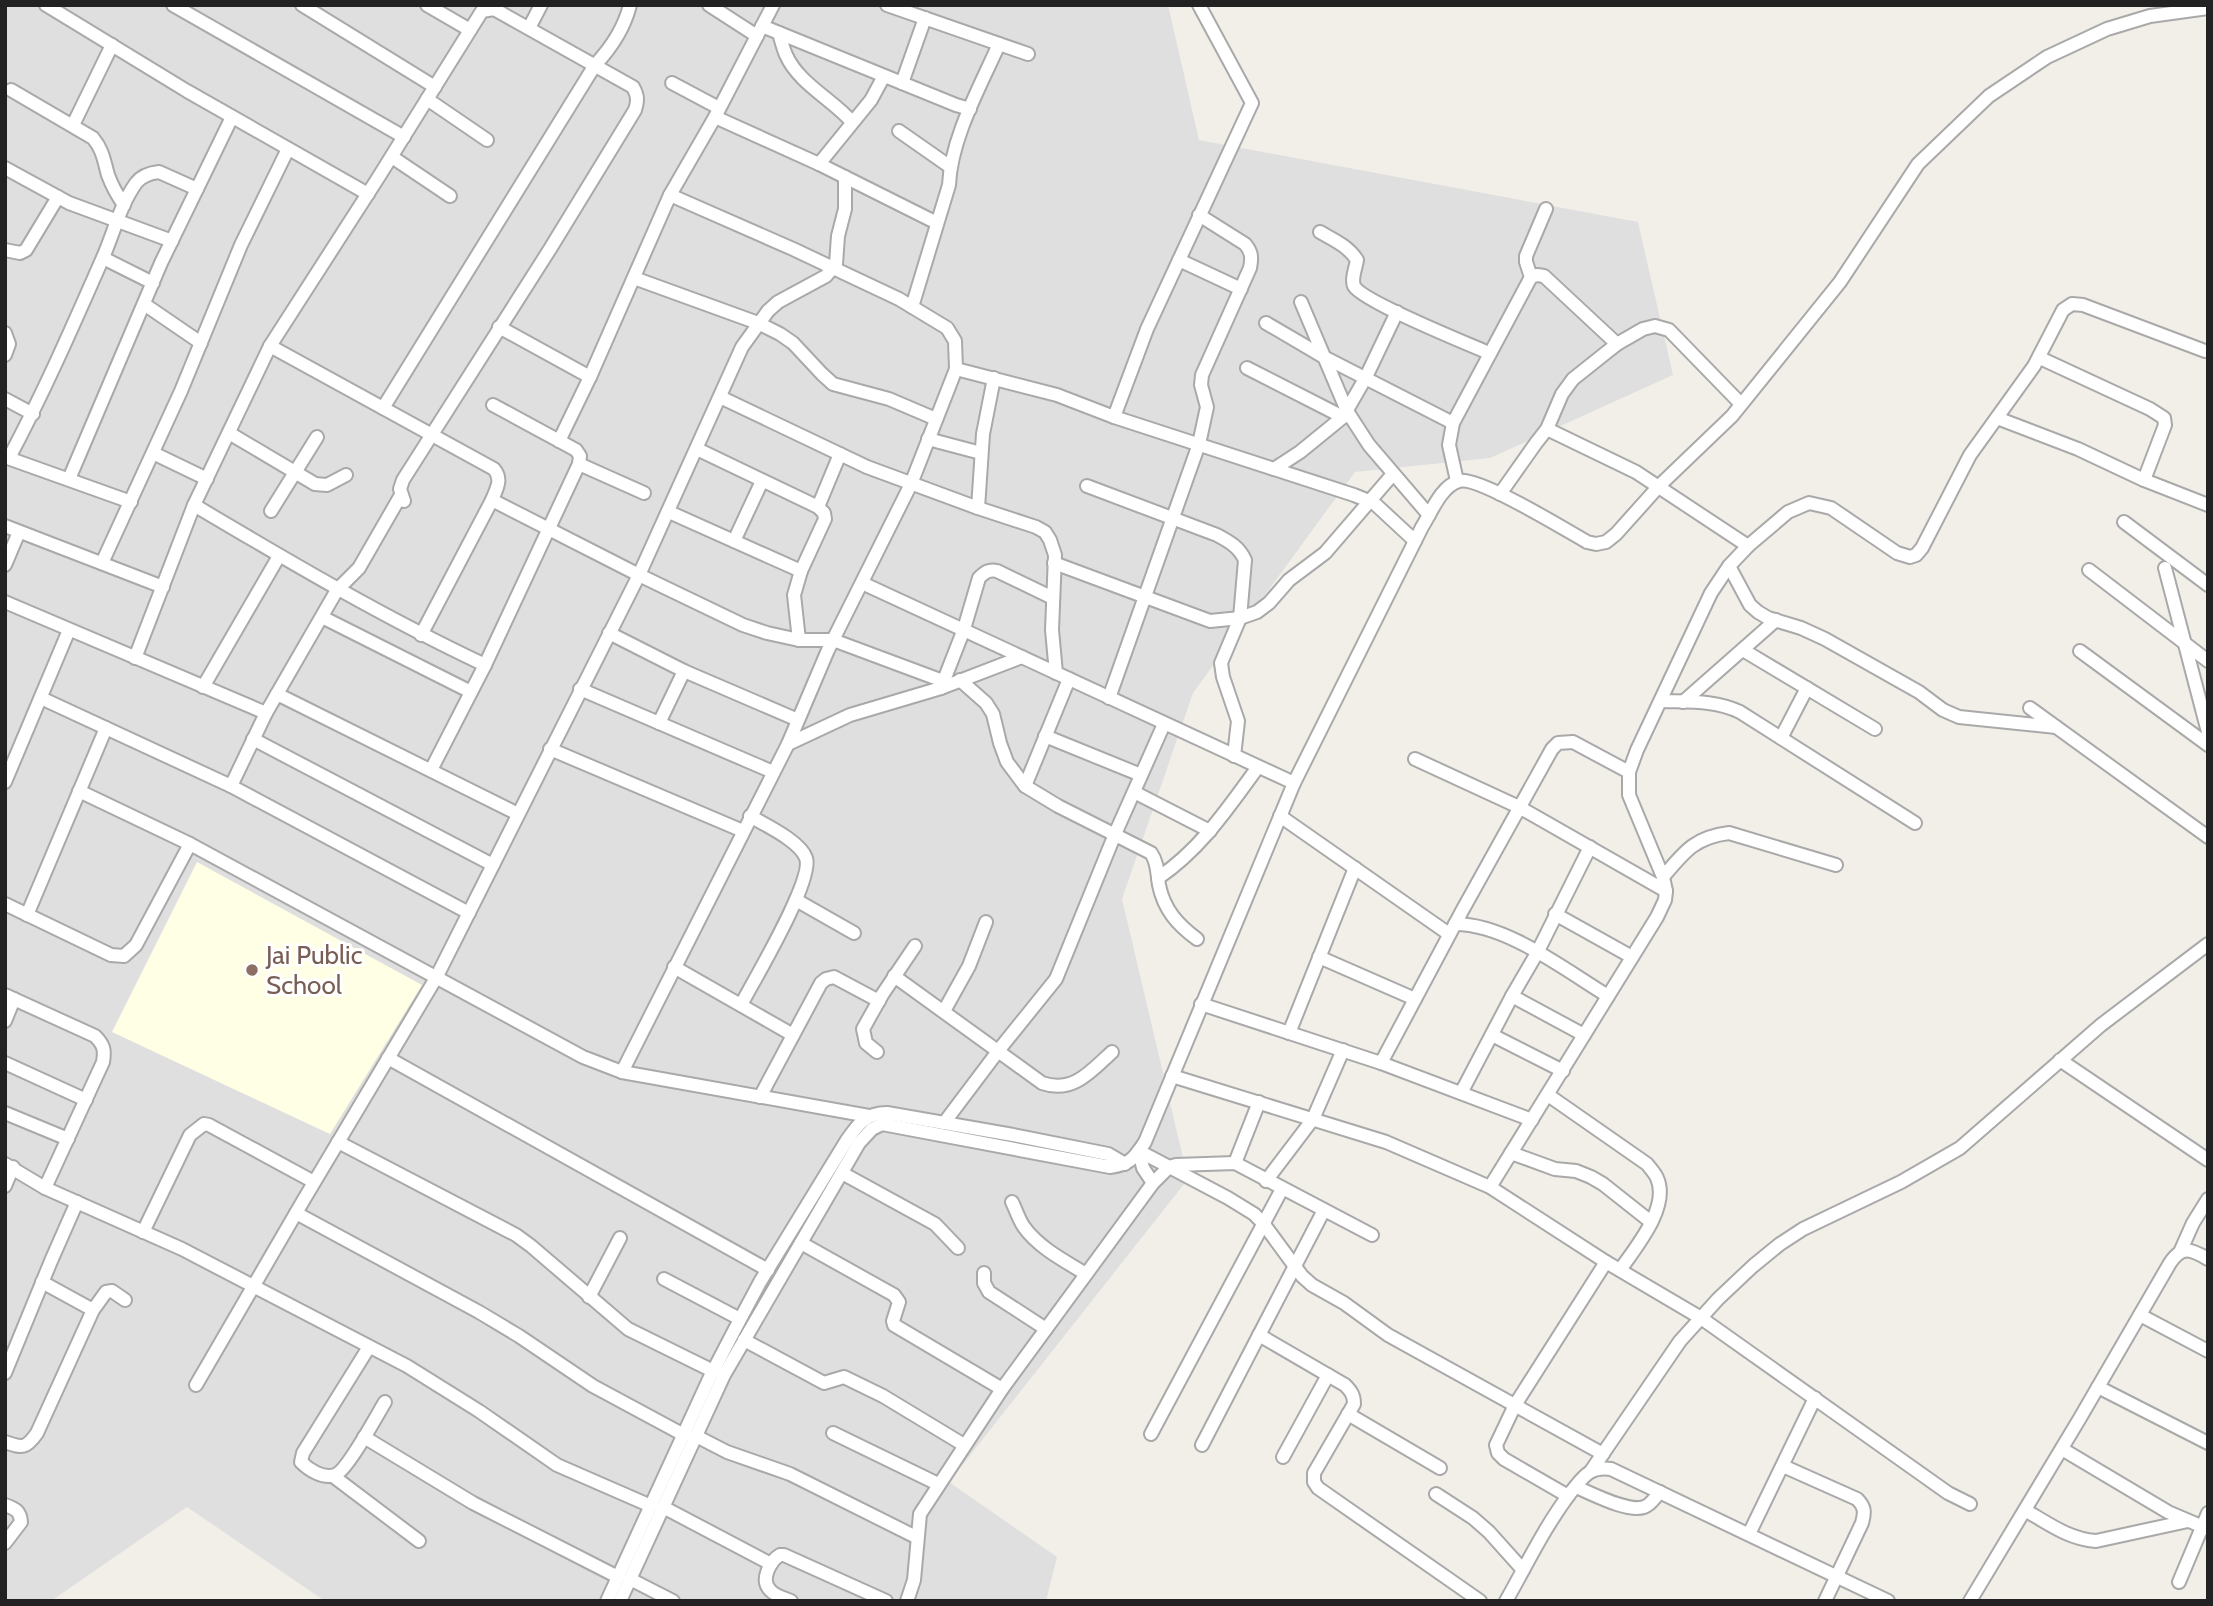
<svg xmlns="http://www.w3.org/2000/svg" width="2213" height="1606" viewBox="0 0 2213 1606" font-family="Cabin,sans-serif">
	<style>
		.residential { fill: #e0dfdf }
		.education { fill: #ffffe5 }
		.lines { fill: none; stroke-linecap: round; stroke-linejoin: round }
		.minor-casing { stroke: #a9a9a9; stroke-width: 16 }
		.minor { stroke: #fff; stroke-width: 12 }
		.education-dot { fill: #8d6e63; stroke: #fff; stroke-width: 2.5 }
		.labels { text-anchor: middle; stroke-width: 6; stroke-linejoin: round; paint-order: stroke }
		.education-label { font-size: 26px; fill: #785e54; stroke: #fff; text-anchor: start }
	</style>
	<rect width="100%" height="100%" fill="#f2efe9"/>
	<polygon class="residential" points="5,5 1168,5 1199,140 1638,222 1673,375 1490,458 1355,472 1193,693 1122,899 1188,1179 949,1482 1057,1557 1046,1601 325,1601 187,1507 51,1601 5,1601"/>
	<polygon class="education" points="197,862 422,985 330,1134 112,1032"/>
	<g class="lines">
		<g class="minor-casing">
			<g id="minor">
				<polyline points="46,5 187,91 368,194"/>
				<polyline points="173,5 404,137"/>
				<polyline points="302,5 435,87"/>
				<polyline points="427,5 470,30"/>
				<polyline points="709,5 757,36"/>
				<polyline points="887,5 1028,54"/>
				<polyline points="762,26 956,105 970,109"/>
				<polyline points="529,28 541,5"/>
				<path d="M779,33C781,40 783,48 786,55C799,84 832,99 852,122"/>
				<polyline points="672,83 719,108"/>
				<polyline points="902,83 925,18"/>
				<path d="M11,90L93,138C103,150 104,161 108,175C112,186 117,195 124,205"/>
				<polyline points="427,99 487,140"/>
				<polyline points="715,117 819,164 937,223"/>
				<polyline points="73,125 112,45"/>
				<polyline points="899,131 949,166"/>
				<polyline points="392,157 450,196"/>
				<polyline points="819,164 871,100 884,76"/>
				<polyline points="5,168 69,203 172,241"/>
				<path d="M1320,232C1334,240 1348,246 1357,260C1356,267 1351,279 1354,286C1362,301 1468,344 1489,353"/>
				<polyline points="5,250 20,253 26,250 58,197"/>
				<polyline points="103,258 153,283"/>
				<polyline points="1179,260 1241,289"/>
				<polyline points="1531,277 1526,262 1526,256 1546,209"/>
				<polyline points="634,278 758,323 780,334 793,343 822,374 833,384 889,399 936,419"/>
				<polyline points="1301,302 1347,411 1369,445 1429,515"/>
				<polyline points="144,304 201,343"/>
				<path d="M912,307L949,185C951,138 980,87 999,44"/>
				<polyline points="1266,323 1324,357 1453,423"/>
				<polyline points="499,327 590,377"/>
				<polyline points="5,333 9,344 5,355"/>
				<path d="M270,346L494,469C503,480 496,489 492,500L421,635"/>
				<polyline points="2040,358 2150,409 2164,418 2165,425 2144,480"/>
				<polyline points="1247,368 1343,417"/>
				<polyline points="956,369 1057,395 1114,417 1354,495 1374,503 1415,541"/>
				<polyline points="720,397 867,467 978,508 1036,527 1045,532 1050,540 1055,555 1052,630 1056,673"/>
				<polyline points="5,399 33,414"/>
				<path d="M383,408L595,65C611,48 624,29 630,5"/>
				<polyline points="1114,417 1147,329 1252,103 1199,5"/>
				<polyline points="1997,418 2078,449 2144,480 2208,505"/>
				<polyline points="1547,429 1636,472 1748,546 1788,512 1809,503 1831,508 1897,553 1910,557 1916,555 1922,548 1970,455 2034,366 2063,310 2072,304 2083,305 2205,351"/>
				<polyline points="229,433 315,484 327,485 346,475"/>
				<polyline points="928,439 981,453"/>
				<polyline points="559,441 590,377 670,195 715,117 773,5"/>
				<polyline points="697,449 818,507 824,513 825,519 801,571 794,595 799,640"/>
				<polyline points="153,453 207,479"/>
				<polyline points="5,457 131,502"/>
				<path d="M9,458C43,394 72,328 101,262C113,236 119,207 136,183C142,175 150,173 159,172L197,189"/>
				<polyline points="579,464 644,493"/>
				<polyline points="1274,469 1300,452 1343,417 1366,377 1397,312"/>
				<polyline points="69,479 161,263 232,117"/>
				<polyline points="1457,481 1449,445 1453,423 1531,277 1537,275 1544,276 1617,344"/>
				<path d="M1087,486L1217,535C1230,542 1239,547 1245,560L1240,618L1221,663L1223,677L1238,721L1234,756"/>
				<polyline points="1500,494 1536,443 1547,429 1562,394 1573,379 1617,344 1643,329 1655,326 1669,330 1741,404"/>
				<polyline points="492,500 639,575 743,625 767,633 799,640 833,640 943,681"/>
				<path d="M194,505C290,562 385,618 485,665"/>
				<polyline points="818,507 840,454"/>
				<polyline points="978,508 983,434 994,378"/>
				<polyline points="271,511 317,437"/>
				<polyline points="669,512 801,571"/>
				<polyline points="2124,522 2208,585"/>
				<polyline points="5,526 163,587"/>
				<polyline points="734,541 762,481"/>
				<polyline points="102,563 181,391 241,245 288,149"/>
				<polyline points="1054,563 1210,621 1240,618 1257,612 1269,603 1289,580 1325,553 1393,474"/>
				<polyline points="5,565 19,532"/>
				<polyline points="1729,566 1750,605 1758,612 1768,618 1801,628 1825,639 1919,692 1943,710 1959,717 2056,727"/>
				<polyline points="2165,568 2208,732"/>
				<polyline points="2089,570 2208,661"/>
				<polyline points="862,583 1294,783"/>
				<polyline points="5,602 266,713"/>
				<polyline points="322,617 471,692"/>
				<polyline points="609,633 684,671 798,720"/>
				<polyline points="1743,650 1875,729"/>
				<polyline points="2080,651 2208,745"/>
				<path d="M135,658L194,505L270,346L378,178L482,11L494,9L633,87C638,96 638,101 635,110L550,249L403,480L400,489L404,501"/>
				<path d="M960,680L986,703L993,714L1000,743L1007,762L1025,786L1058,806L1151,853C1158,863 1157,874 1159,885C1164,910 1178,925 1197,939"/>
				<polyline points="203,687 279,556"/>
				<path d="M941,688L964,629L979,578C985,572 989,569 997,571L1053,598"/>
				<polyline points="580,689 773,772"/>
				<polyline points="277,694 518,814"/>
				<polyline points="41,698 231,786 469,913"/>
				<path d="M1109,698L1199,444L1207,407L1201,385L1202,375L1250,268C1252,258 1252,252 1245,244L1199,215"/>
				<path d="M1661,701C1689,702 1715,700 1740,712L1915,823"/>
				<polyline points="1683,702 1776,620"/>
				<polyline points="2030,708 2208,837"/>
				<polyline points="659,723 684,671"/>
				<polyline points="1045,736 1141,775"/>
				<polyline points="1781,738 1807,688"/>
				<polyline points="253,739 493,865"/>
				<polyline points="788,744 850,715 941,688 1022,657"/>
				<polyline points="550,749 743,831"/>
				<polyline points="1415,759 1519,807 1666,891"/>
				<polyline points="431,770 485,665 579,464 580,456 576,450 493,405"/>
				<polyline points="5,782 69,630"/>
				<polyline points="231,786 266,713 337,590 359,568 401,495"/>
				<polyline points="1025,786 1069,679"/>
				<polyline points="79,791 190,844 583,1057 622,1072 869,1116"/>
				<polyline points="1134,792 1210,831"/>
				<polyline points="1280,816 1449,934"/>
				<path d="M1663,877C1684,852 1695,837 1729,833L1836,865"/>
				<path d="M1158,878C1201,849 1228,808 1258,767"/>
				<polyline points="796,900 854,933"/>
				<polyline points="5,904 111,955 124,956 136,945 190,844"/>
				<polyline points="1555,914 1632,957"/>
				<polyline points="27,915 106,728"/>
				<path d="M1455,924C1507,924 1565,970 1608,996"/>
				<polyline points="1319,957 1415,999"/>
				<polyline points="674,967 793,1035"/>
				<path d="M894,976L1042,1083C1073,1094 1091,1071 1112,1052"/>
				<path d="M5,995L95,1036C104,1045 105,1050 103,1062L45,1188"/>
				<polyline points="1512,996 1584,1035"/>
				<polyline points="1201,1004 1381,1063 1532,1120"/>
				<path d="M741,1005C754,980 814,880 806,858C800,841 765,825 750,816"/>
				<polyline points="944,1011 969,966 986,922"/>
				<polyline points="5,1021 14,999"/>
				<polyline points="1289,1033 1355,868"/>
				<polyline points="1492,1035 1563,1071"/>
				<polyline points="877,1052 866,1043 863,1029 882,995 915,946"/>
				<polyline points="388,1058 768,1270"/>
				<polyline points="2060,1060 2208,1160"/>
				<polyline points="5,1063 86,1100"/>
				<polyline points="1381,1063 1462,911 1552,749 1558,743 1573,742 1629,772"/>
				<polyline points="622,1072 788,744 828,650 911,484 956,369 955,341 947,328 899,299 793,249 670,195"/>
				<polyline points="1172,1076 1386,1142 1490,1187 1606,1262 1701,1318 1948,1493 1970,1504"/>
				<polyline points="1461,1093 1512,996 1537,953 1590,847"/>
				<path d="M1548,1095L1647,1164C1650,1168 1655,1173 1657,1178C1670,1207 1636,1247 1620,1270"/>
				<polyline points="760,1097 821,983 826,979 834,977 879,1001"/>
				<polyline points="5,1113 68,1139"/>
				<polyline points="944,1123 1002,1046 1056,979 1115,834 1164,724"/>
				<polyline points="338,1142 516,1235 531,1246 628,1329 713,1371"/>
				<polyline points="1139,1151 1228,1198 1254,1214 1263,1223 1302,1276 1312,1285 1344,1303 1388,1335 1603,1454"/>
				<polyline points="1139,1151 1143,1168 1153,1183"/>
				<polyline points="1511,1153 1555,1169 1576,1171 1591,1177 1603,1184 1651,1222"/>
				<polyline points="1235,1163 1259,1102"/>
				<polyline points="5,1164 45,1188 182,1249 407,1366 479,1411 557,1465 651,1506"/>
				<polyline points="842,1173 935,1224 958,1248"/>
				<polyline points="1266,1181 1313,1119 1343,1050"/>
				<polyline points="5,1186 13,1167"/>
				<polyline points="1490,1187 1657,917 1665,900 1666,891 1663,877 1629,795 1629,772 1637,750 1711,593 1729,566 1748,546"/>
				<path d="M1012,1202C1016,1210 1019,1220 1024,1227C1039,1248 1065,1261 1086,1274"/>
				<polyline points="296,1213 479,1312 519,1336 593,1386 684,1435"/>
				<polyline points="143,1232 190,1135 204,1124 209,1125 314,1182"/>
				<polyline points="801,1243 894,1295 899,1302 893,1321 894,1325 1002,1389"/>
				<polyline points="2181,1250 2193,1223 2208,1199"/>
				<polyline points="984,1273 984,1283 989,1292 1046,1329"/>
				<polyline points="664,1279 740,1319"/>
				<polyline points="42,1282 93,1310"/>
				<polyline points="589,1297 620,1238"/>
				<polyline points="2140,1315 2208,1351"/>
				<path d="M1259,1335L1345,1385C1351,1391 1354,1395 1354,1404L1314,1473V1482L1318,1488L1480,1601"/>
				<polyline points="744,1340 824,1383 844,1377 883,1396 964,1445"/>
				<path d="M369,1347L303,1453L301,1462C309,1470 323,1479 335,1475C347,1471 377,1415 385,1402"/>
				<polyline points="5,1373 51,1261 77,1202"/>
				<polyline points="196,1385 303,1201 436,978 639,575 742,347 768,311 778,302 826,276 836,264 838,236 845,209 845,177"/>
				<polyline points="2098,1387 2208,1443"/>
				<polyline points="1348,1414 1440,1468"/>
				<polyline points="833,1433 938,1484"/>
				<polyline points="1151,1434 1282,1189"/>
				<polyline points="696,1436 727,1452 790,1474 916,1537"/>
				<polyline points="364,1437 473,1503 618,1577"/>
				<path d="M5,1442C22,1448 26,1449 37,1433L93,1310L106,1292L112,1291L125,1300"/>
				<polyline points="1202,1445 1324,1210"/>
				<polyline points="2062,1449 2168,1512 2208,1529"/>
				<polyline points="1283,1457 1328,1375"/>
				<path d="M1783,1466L1857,1499C1865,1507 1865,1512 1862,1523L1825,1601"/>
				<polyline points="1591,1471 1680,1341 1718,1299 1753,1266 1780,1244 1803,1229 1901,1182 1960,1148 2101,1025 2208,944"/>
				<polyline points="333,1476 419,1541"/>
				<path d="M1576,1487C1591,1493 1628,1513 1644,1507C1651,1505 1655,1497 1660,1492"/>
				<polyline points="1436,1494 1473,1518 1489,1532 1523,1570"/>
				<polyline points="1568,1496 1504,1459 1498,1453 1496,1445 1515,1405 1606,1262"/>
				<path d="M5,1505C16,1509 20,1511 21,1522L5,1543"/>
				<polyline points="663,1507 771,1564"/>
				<path d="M2025,1510C2049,1524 2069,1539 2096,1541L2188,1521"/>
				<polyline points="1749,1534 1815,1398"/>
				<polyline points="630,1579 673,1601"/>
				<polyline points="2179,1582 2208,1513"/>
				<path d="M607,1601L710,1377L736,1327L760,1282L847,1140C858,1124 866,1113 887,1113L1013,1135L1108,1154L1125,1164"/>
				<path d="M620,1601L724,1375L859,1143L872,1129L882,1124L1110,1167C1131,1164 1134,1158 1145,1142L1294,783L1422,527C1431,513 1441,486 1459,481C1478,476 1566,530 1587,542L1596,544L1606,542L1616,534L1659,486L1732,416L1840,282L1918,164L1989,96L2047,57L2107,29L2150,16L2208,8L2207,5"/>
				<path d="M791,1601C784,1598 775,1596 770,1590C760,1580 770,1561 780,1555H784L886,1601"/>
				<polyline points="907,1601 914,1580 920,1514 1002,1389 1153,1183 1169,1167 1176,1165 1235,1163 1372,1235"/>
				<path d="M1506,1601C1527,1564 1545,1526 1571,1492C1577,1485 1582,1477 1590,1472C1597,1468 1603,1468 1611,1469L1888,1601"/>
				<path d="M1970,1601L2080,1418L2170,1263C2182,1245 2191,1249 2208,1259"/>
			</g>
		</g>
		<use href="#minor" class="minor"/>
	</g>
	<circle class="education-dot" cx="252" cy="970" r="7"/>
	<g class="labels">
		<g class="education-label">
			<text x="266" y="964">Jai Public<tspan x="266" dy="30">School</tspan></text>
		</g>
	</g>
	<rect width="2213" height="1606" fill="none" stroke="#222222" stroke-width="14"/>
</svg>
